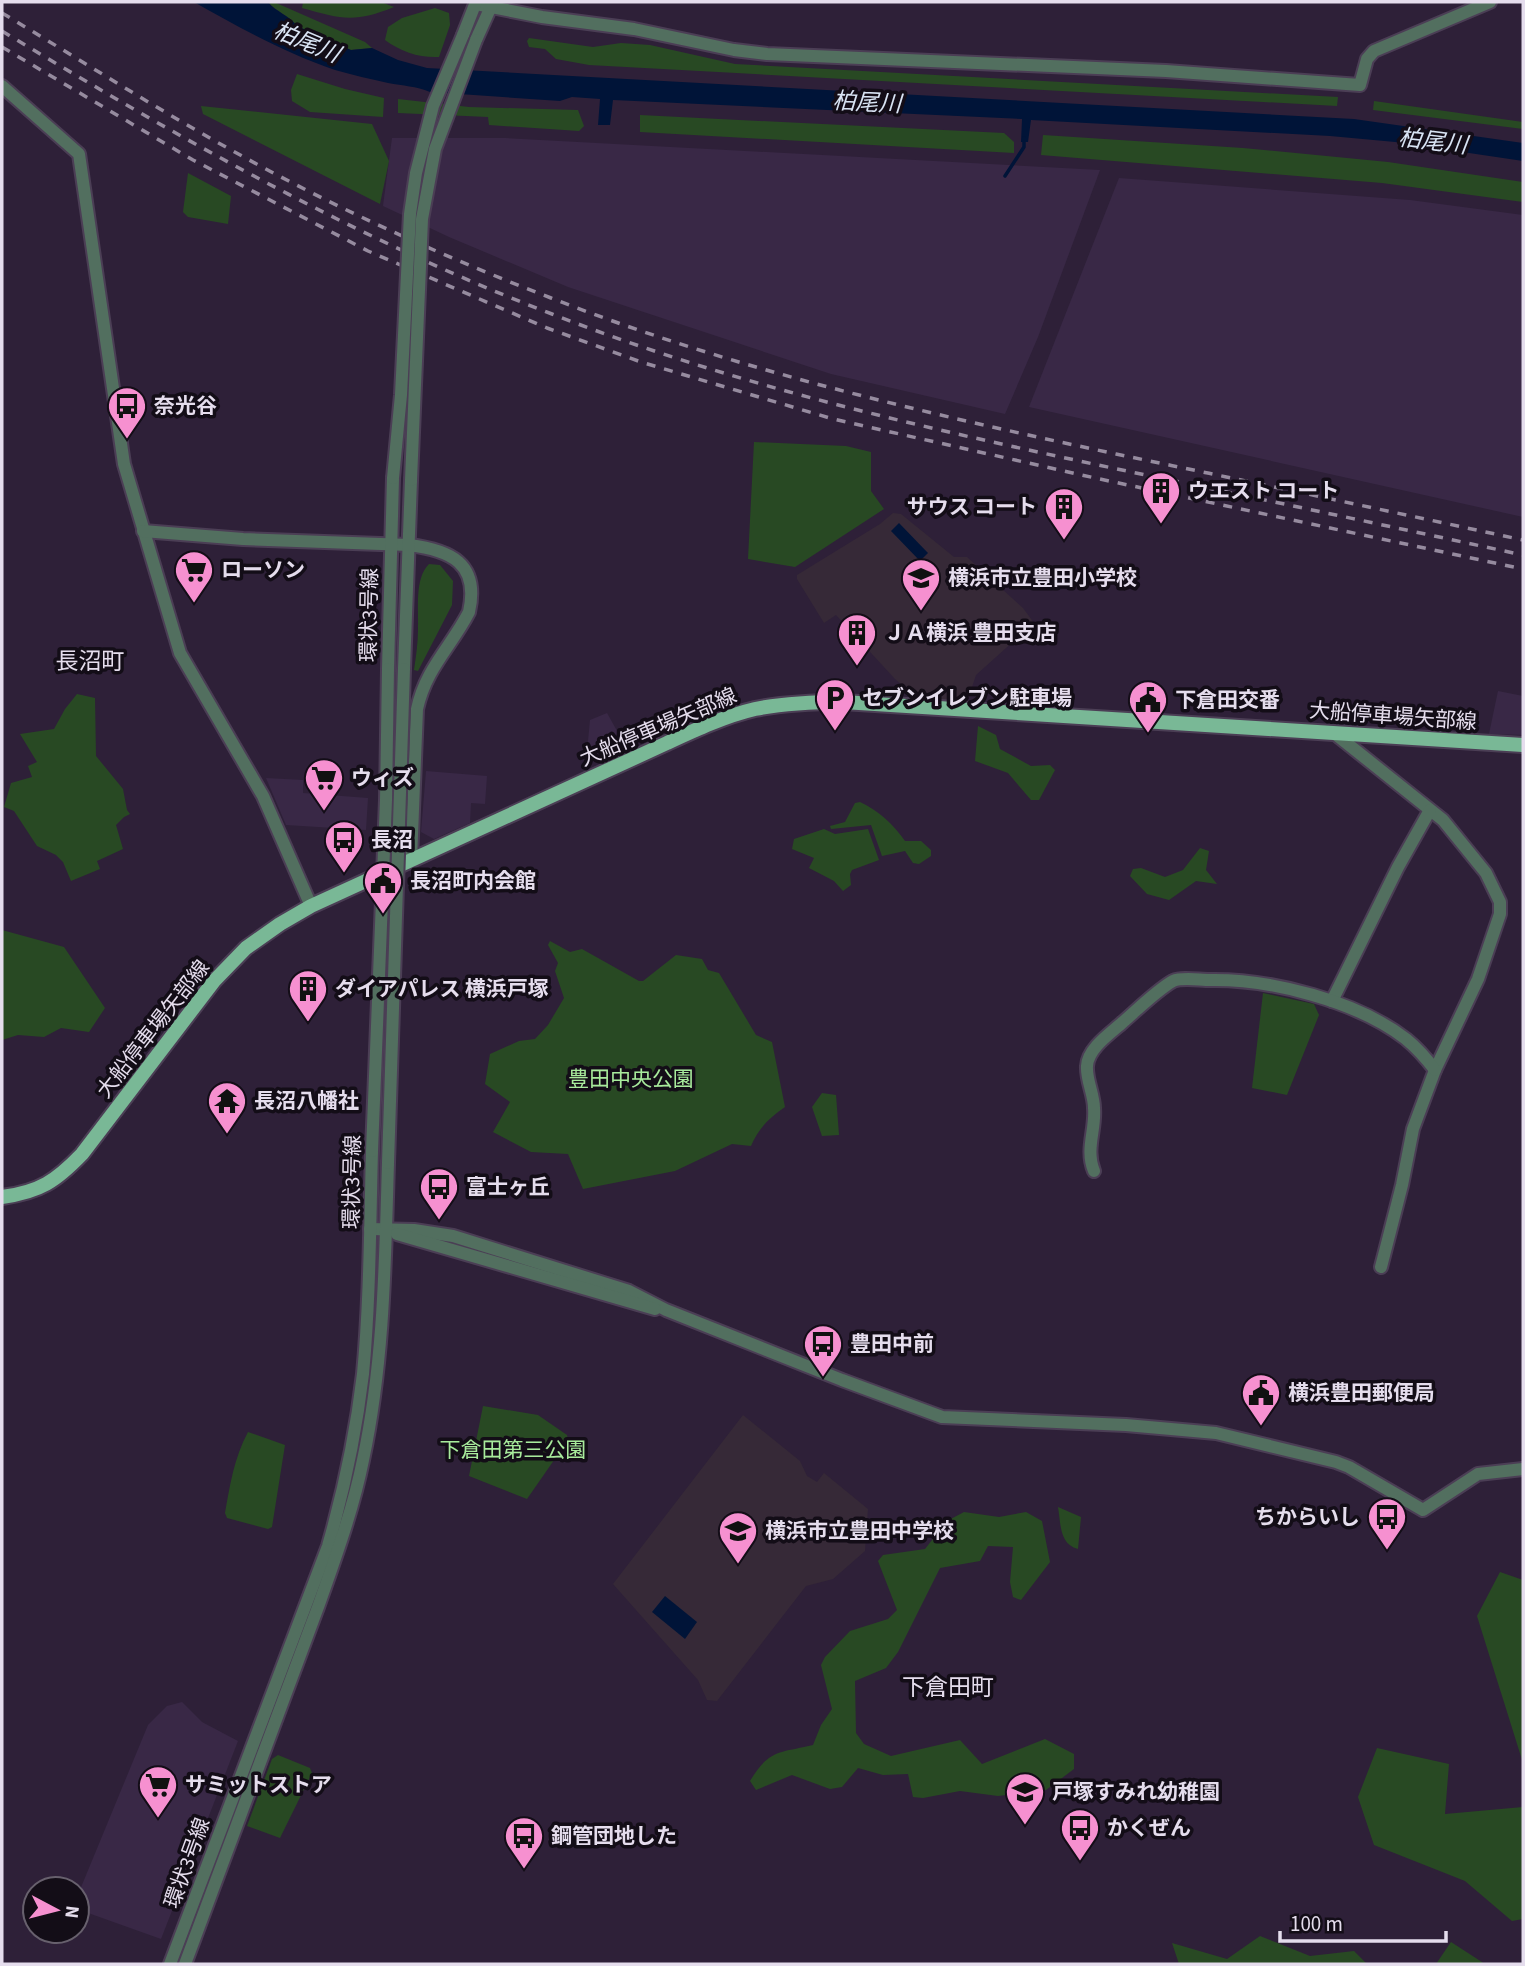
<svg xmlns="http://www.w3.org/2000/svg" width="1525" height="1966" viewBox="0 0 1525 1966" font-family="'Source Sans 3','Noto Sans JP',sans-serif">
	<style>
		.built { fill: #392846 }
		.education { fill: #362937 }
		.green { fill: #284923 }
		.water { fill: #001438 }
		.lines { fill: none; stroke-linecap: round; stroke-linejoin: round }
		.stream { stroke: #001438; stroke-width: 3.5 }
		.minor-casing { stroke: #4b3e55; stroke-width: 16 }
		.major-casing { stroke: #4b3e55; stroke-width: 18 }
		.minor { stroke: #526f5f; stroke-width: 12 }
		.major { stroke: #79b896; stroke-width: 14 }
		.rail { stroke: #968b9f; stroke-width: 3.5; stroke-dasharray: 9 9; stroke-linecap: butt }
		.minor-bridge-casing { stroke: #4b3e55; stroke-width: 16; stroke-linecap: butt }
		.minor-bridge { stroke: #526f5f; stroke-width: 12 }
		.labels { text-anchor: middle; stroke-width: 7; stroke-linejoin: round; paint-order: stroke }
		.poi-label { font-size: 21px; font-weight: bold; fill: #e5dded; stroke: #130d17; text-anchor: start }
		.street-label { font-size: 21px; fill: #e5dded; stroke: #130d17 }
		.park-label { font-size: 21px; fill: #a8eb9c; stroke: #130d17 }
		.water-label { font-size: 23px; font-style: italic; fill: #d9e4f4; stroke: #130d17 }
		.neighbourhood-label { font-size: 23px; fill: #e5dded; stroke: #130d17 }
	</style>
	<rect width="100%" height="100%" fill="#2e2038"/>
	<g class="built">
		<polygon points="392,138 505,138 1100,170 1038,337 1005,414 831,374 568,287 449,237 383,206"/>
		<polygon points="1119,178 1410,200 1523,215 1523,517 1029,407"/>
		<polygon points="1498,691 1523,696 1523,735 1489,734"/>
		<polygon points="607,713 626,747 589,764 586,762 590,720"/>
		<polygon points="426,771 487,776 485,804 471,803 470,823 434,839 421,832"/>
		<polygon points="266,778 303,780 303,793 368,798 366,830 286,825"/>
		<polygon points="182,1702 202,1722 238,1741 161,1939 77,1909 77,1897 148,1725 167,1706"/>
	</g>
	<g class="education">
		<polygon points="893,513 901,514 954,557 967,557 1023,608 1034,623 976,675 966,705 921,701 895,679 836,615 824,623 797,579 797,575 880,524"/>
		<polygon points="743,1415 800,1461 807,1476 817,1482 824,1473 868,1509 865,1551 833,1579 806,1586 717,1701 707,1700 698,1680 613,1584"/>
	</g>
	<g class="green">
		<path d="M268,2H274L365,42L372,48L351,50L296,26C289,15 276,12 268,2Z"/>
		<path d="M303,2H381L394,7C355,23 341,19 302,8Z"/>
		<path d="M435,8L449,13L450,25L439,57C420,58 401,52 385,40L388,27L402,18Z"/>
		<polygon points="529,38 593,47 621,43 650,45 735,64 1338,97 1337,106 589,65 556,59 545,49 529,47 527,41"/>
		<polygon points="297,74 345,89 384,98 383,117 310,112 292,101 291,90"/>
		<polygon points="398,99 469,107 578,110 584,126 579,131 489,125 488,117 398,113"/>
		<polygon points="1374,101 1523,122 1523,129 1373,110"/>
		<polygon points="201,106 372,124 389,161 380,204 203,114"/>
		<polygon points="640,115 1004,133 1014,142 1014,153 640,132"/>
		<polygon points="1043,135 1243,148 1388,162 1523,182 1523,202 1382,183 1041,155"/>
		<polygon points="188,173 231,196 228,224 188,217 183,212"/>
		<polygon points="754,442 846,446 871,452 871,491 884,509 795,567 748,559"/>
		<path d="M429,564L440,565L453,581L452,605L418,671L414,670C416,656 418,643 418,630C419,609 414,579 429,564Z"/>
		<polygon points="77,694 95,698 96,756 123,789 127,810 130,814 124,817 116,825 123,849 97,861 100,869 71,881 63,862 56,855 37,846 14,811 4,807 11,783 32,777 28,766 37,762 20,734 54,729 65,709"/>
		<polygon points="978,726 996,735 1000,749 1031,766 1050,765 1055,770 1039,800 1031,800 1008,773 975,761"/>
		<path d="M860,802C879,811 893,824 905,841H921L931,850V856L919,864L913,863L905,851L882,856L871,825L831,829L830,826L845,822L855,803Z"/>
		<polygon points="824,829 835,834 868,829 879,860 852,870 850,874 851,885 843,891 834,881 809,868 814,858 792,849 794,839"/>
		<polygon points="1200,848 1209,851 1206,870 1217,884 1196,881 1169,900 1147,894 1130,876 1133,869 1141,868 1165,877 1183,870"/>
		<polygon points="2,930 64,947 105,1008 89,1032 61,1028 44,1037 18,1035 2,1040"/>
		<path d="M550,941L570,952L582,949L639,981H643L676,955L702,959L708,970L719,973L756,1035L772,1042L785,1107C769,1118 758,1129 751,1146L732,1144L675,1171L583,1189L568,1154L531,1152L493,1132L510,1102L485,1084L490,1054L519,1041L535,1039L548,1025L564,998L555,971L558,963L548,945Z"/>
		<polygon points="1263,993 1314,1004 1319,1015 1287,1095 1252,1088"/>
		<polygon points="822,1093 836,1095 839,1135 822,1136 812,1107"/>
		<polygon points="483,1406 538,1415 567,1435 568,1440 527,1499 469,1476"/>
		<path d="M248,1432L285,1445L272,1527L268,1529L227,1518L225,1513C230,1485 234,1458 248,1432Z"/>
		<path d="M1058,1507L1081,1517L1078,1549C1059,1544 1061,1524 1058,1507Z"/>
		<path d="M964,1512L999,1517L1026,1512L1042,1521L1050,1562L1021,1600L1013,1597L1010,1582L1013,1547L988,1546L980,1561L940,1568L898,1652L886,1668L855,1681L856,1733L864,1744L891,1756L960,1740L982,1764L1045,1739L1074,1754V1769L1046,1790L998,1796L960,1791L923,1798L913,1797L908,1774L883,1775L858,1768L842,1787L830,1789L792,1775L756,1790L750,1781C769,1749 780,1753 813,1745L821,1725L832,1709L821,1665L825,1657L850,1631L888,1619L897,1610L878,1561L883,1555L925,1549L947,1521Z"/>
		<polygon points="1500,1572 1523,1580 1523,1763 1477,1616"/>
		<polygon points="1377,1748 1449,1764 1445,1814 1523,1807 1523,1919 1512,1921 1465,1881 1374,1845 1358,1797"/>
		<polygon points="278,1755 310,1768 312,1773 280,1838 247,1826 272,1759"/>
		<polygon points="1260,1936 1310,1956 1354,1951 1367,1964 1179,1964 1172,1943 1227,1959"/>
		<polygon points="1451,1942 1485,1964 1436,1964"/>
	</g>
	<g class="water">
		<path d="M194,2H268C276,12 289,15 297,26L351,50L372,48L398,60L427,68L1354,119L1523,143V161L1395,142L1330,136L1031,120L1028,142H1021L1022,119L613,100L610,125H598L600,99L572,97L560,101L430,92C416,86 403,86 388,83C371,79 352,75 335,70C285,53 240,28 194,2Z"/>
		<polygon points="899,523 928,553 920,561 891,531"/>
		<polygon points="665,1596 697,1622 685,1639 652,1612"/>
	</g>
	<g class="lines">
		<polyline class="stream" points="1005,176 1024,147 1024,138"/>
		<g class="minor-casing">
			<g id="minor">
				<polyline points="476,4 542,17 634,29 734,50 767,54 1166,71 1360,85 1367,59 1374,51 1490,2"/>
				<polyline points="463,35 476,2"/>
				<polyline points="476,40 493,2"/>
				<polyline points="2,86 79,154 124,464 180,653 263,796 311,906"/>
				<path d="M143,531L243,539L409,545C450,550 480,563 469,612C451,647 426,668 417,709L411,860"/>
				<polyline points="388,669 393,478"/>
				<polyline points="404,669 411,480"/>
				<polyline points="1334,733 1443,820 1486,873 1500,902 1500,914 1478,979 1435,1070 1413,1129 1402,1185 1381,1267"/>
				<polyline points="1332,1001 1398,867 1430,810"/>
				<path d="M1094,1171C1085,1149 1096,1130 1094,1108C1094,1094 1086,1080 1087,1066C1088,1048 1111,1033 1123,1022C1137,1010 1157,990 1173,981C1182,977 1199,980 1210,980C1271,979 1357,1001 1406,1039C1417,1048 1426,1058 1435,1070"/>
				<polyline points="370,1229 414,1230 453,1236 629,1291 666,1310 842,1380 942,1417 1126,1425 1216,1433 1336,1462 1349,1467 1423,1510 1478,1474 1523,1469"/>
				<polyline points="397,1234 655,1309"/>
				<path d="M170,1964L328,1546C344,1490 356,1433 363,1374C370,1300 370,1225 372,1151"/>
				<path d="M185,1964L318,1607C335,1559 353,1510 363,1460C384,1362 385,1262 388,1163"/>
			</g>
		</g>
		<g class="major-casing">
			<path id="major" d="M2,1197C40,1192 56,1181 82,1154L214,981L246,948L280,924L311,906L667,743C695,730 725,716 755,709C784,703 813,702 843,702L1523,745"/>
		</g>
		<use href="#minor" class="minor"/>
		<use href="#major" class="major"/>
		<g class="rail">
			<path d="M2,13C79,59 155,108 233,151C335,208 442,256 551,298C735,370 924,413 1116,454C1252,482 1388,511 1523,540"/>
			<path d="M2,31C179,138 358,240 552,314C736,386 924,428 1117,469C1252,497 1388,526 1523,555"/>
			<polyline points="2,47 193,160 368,251 547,328 641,362 833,419 1095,478 1523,569"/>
		</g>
		<g class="minor-bridge-casing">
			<g id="minor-bridge">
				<polyline points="393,478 401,395 410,214 416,173 433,106 463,35"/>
				<polyline points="411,480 422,219 435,149 476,40"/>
				<polyline points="372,1151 386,800 388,669"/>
				<polyline points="388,1163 404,669"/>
			</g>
		</g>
		<use href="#minor-bridge" class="minor-bridge"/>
	</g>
	<defs>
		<g id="bus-pin" transform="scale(2.0125)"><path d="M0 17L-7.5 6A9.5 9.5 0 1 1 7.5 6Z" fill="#f690d0" stroke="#130d17"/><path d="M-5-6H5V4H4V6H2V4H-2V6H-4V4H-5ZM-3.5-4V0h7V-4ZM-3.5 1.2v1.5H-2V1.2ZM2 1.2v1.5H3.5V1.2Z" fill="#111"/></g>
		<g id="building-pin" transform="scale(2.0125)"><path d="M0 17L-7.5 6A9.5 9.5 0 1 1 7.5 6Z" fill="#f690d0" stroke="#130d17"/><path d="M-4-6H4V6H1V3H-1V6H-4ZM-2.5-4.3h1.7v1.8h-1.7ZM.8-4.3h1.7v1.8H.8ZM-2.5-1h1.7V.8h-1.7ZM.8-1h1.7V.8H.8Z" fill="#111"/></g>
		<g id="supermarket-pin" transform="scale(2.0125)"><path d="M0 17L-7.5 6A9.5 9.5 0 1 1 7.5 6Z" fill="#f690d0" stroke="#130d17"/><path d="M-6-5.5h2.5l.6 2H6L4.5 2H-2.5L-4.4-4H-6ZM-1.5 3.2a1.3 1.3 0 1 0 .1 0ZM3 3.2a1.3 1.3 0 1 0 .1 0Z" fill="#111"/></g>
		<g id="school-pin" transform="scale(2.0125)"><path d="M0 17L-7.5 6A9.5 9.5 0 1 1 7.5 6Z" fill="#f690d0" stroke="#130d17"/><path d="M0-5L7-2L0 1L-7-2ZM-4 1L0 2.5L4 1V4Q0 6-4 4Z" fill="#111"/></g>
		<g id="parking-pin" transform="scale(2.0125)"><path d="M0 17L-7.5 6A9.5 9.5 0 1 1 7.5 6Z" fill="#f690d0" stroke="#130d17"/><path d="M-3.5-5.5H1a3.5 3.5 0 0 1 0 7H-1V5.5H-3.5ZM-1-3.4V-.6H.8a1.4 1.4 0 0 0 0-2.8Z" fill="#111"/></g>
		<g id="civic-pin" transform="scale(2.0125)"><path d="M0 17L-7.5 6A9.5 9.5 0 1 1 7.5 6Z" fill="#f690d0" stroke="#130d17"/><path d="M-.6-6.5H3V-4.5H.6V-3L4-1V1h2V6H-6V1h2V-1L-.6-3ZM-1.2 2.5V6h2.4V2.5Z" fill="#111"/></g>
		<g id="temple-pin" transform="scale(2.0125)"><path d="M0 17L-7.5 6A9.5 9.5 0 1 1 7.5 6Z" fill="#f690d0" stroke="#130d17"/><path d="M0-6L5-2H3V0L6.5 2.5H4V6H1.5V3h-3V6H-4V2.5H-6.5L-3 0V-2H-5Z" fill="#111"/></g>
	</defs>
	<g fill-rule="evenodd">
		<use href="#bus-pin" x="127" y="406"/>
		<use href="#building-pin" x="1161" y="491"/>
		<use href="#building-pin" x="1064" y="507"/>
		<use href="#supermarket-pin" x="194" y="570"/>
		<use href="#school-pin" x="921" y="578"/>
		<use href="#building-pin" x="857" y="633"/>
		<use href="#parking-pin" x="835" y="698"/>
		<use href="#civic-pin" x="1148" y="700"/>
		<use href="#supermarket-pin" x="324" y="778"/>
		<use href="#bus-pin" x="344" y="840"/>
		<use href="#civic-pin" x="383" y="881"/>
		<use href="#building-pin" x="308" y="989"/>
		<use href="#temple-pin" x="227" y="1101"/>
		<use href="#bus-pin" x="439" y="1187"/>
		<use href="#bus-pin" x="823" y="1344"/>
		<use href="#civic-pin" x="1261" y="1393"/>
		<use href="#bus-pin" x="1387" y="1517"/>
		<use href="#school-pin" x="738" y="1531"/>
		<use href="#supermarket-pin" x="158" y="1785"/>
		<use href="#school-pin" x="1025" y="1792"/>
		<use href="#bus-pin" x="1080" y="1828"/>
		<use href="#bus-pin" x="524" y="1836"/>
	</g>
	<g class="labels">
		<g class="poi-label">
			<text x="154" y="413">奈光谷</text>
			<text x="1188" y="498">ウエスト コート</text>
			<text x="1037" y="514" text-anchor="end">サウス コート</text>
			<text x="221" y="577">ローソン</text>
			<text x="948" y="585">横浜市立豊田小学校</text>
			<text x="884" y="640">ＪＡ横浜 豊田支店</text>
			<text x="862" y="705">セブンイレブン駐車場</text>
			<text x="1175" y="707">下倉田交番</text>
			<text x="351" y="785">ウィズ</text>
			<text x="371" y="847">長沼</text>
			<text x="410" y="888">長沼町内会館</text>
			<text x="335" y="996">ダイアパレス 横浜戸塚</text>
			<text x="254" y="1108">長沼八幡社</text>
			<text x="466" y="1194">富士ヶ丘</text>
			<text x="850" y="1351">豊田中前</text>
			<text x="1288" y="1400">横浜豊田郵便局</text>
			<text x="1360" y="1524" text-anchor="end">ちからいし</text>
			<text x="765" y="1538">横浜市立豊田中学校</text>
			<text x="185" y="1792">サミットストア</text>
			<text x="1052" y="1799">戸塚すみれ幼稚園</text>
			<text x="1107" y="1835">かくぜん</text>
			<text x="551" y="1843">鋼管団地した</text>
		</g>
		<g class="street-label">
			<text transform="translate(369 615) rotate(-89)" y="7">環状3号線</text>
			<text transform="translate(1393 716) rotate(4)" y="7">大船停車場矢部線</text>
			<text transform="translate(658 727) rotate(-23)" y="7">大船停車場矢部線</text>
			<text transform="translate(153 1029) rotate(-52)" y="7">大船停車場矢部線</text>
			<text transform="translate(352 1182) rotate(-89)" y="7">環状3号線</text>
			<text transform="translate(187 1863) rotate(-70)" y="7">環状3号線</text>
		</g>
		<g class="park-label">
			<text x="631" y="1086">豊田中央公園</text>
			<text x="513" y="1457">下倉田第三公園</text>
		</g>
		<g class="water-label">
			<text transform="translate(307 42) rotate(23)" y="8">柏尾川</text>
			<text transform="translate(867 102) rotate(3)" y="8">柏尾川</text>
			<text transform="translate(1433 141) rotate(7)" y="8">柏尾川</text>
		</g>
		<g class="neighbourhood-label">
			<text x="90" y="669">長沼町</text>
			<text x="948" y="1695">下倉田町</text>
		</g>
	</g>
	<rect width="1525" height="1966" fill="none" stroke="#e5dded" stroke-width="7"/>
	<g transform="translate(56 1910) rotate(97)"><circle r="33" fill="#130d17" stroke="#67606d" stroke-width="2"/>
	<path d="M0-5L12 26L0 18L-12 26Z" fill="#f690d0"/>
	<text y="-10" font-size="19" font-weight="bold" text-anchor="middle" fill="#e5dded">N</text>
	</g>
	<path d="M1280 1931v10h166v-10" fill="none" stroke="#e5dded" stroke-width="3.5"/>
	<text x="1290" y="1931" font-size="21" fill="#e5dded" stroke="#130d17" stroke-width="5" paint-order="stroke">100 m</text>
</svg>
